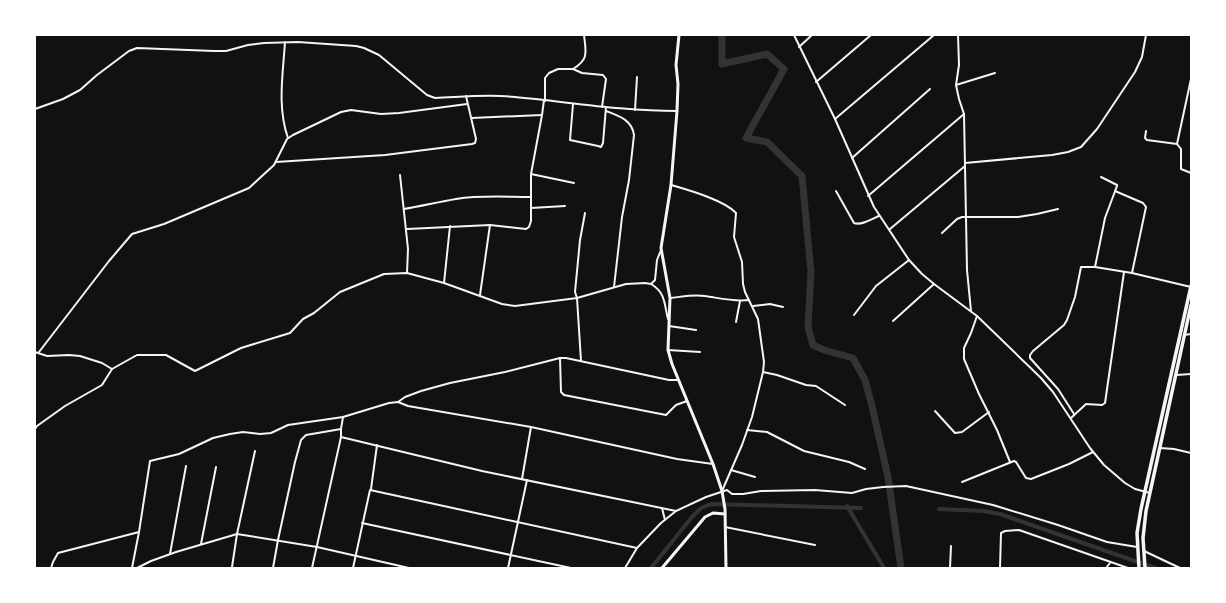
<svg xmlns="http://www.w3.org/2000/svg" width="1226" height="603" viewBox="0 0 1226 603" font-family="Lato,sans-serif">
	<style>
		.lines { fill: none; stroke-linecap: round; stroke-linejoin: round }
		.canal { stroke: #333; stroke-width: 4 }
		.river { stroke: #333; stroke-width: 7 }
		.minor { stroke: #f5f5f5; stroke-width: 2 }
		.secondary { stroke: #f5f5f5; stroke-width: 3 }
		.primary { stroke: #f5f5f5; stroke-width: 3.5 }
	</style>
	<rect width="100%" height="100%" fill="#111"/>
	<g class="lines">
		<g class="canal">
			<polyline points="847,506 884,568"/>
			<polyline points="939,509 983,511 1000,514 1155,568"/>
			<polyline points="651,568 692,517 701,508 711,504 861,508"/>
		</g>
		<polyline class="river" points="722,35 722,64 767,54 784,69 746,138 767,142 802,176 811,272 808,327 813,345 824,350 853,358 865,380 872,406 888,477 901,568"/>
		<g class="minor">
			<polyline points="794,35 835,119 874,207 909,260 922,274 934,284 977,316 1041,378 1053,392 1090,448 1104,465 1125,483 1135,489 1150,493"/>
			<polyline points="958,35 959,65 956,85 959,99 964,114 967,270 971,311"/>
			<path d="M285,42C283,74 277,107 288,138"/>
			<polyline points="799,47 812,35"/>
			<path d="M573,69C589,59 586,53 584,35"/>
			<polyline points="816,82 871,35"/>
			<polyline points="956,85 995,73"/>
			<polyline points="545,101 545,78 549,73 558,69 573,69 582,73 603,75 606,79 602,107"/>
			<polyline points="573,104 570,140 598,146 601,147 603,143 606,107"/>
			<path d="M35,109L63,99L80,90L97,75L129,51L137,48L214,51H226L248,45L264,43L298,42L356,46L364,48L379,55L427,95L435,98C461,97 488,94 515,97C569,102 622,111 677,111"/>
			<polyline points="635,110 637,77"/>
			<path d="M606,111C619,116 632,120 634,135L629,180L622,217L614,287"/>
			<polyline points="472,118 542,115"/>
			<polyline points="835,119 934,35"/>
			<polyline points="1146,131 1145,138 1147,140 1177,144 1191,79"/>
			<polyline points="1177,144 1181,149 1181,169 1191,173"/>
			<polyline points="852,158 930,89"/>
			<polyline points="276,162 385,155 472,144 475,143 476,139 466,96"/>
			<polyline points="965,163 1052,155 1068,152 1081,147 1097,129 1135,72 1142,57 1146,35"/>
			<polyline points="531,174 574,183"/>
			<polyline points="400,175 408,249 407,273"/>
			<path d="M671,185C688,190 724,200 736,213L734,237L742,262L743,284L745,292L758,319L764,362L763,372L752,417L742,445L722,491"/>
			<path d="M836,191L854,223C861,226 872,219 879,216"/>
			<polyline points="1115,191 1143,203 1146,207 1132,273"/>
			<polyline points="868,196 964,114"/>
			<polyline points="531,208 565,206"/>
			<path d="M404,209C421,206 439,202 456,199C481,195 506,197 531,197"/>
			<polyline points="407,229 490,225 526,229 529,227 531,221 531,174 542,115 544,100"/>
			<polyline points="890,229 965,166"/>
			<polyline points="942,233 957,219 962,217 1018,217 1037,214 1058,209"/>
			<polyline points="1095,267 1105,218 1117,186 1117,185 1101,177"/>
			<polyline points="444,283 450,226"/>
			<path d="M651,284C666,293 664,304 668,319"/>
			<polyline points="480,295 490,225"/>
			<path d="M670,298C681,297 693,294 705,296C719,298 734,302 749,300"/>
			<polyline points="753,306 770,304 783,307"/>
			<polyline points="854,315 876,286 909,260"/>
			<polyline points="977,316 971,333 964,348 964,359 979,394 997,430 1010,462"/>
			<polyline points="893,321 934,284"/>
			<polyline points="736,322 740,301"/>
			<polyline points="669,326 696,330"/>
			<polyline points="1184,335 1191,334"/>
			<polyline points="668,350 700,352"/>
			<polyline points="35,352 47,356 69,355 80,356 102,363 112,369"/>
			<polyline points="39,352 109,261 132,234 164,224 249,188 274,165 287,139 293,135 341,112 351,110 381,114 399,113 467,104"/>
			<polyline points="560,358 561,392 564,395 666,415 676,405 687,401"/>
			<polyline points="581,361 577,298 575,292 580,240 585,213"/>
			<polyline points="763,372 777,375 806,385 816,386 845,405"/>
			<polyline points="1176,375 1191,374"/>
			<polyline points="398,402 405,397 421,391 450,383 505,372 560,358 566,358 669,380 678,380"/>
			<polyline points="935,411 955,433 962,432 989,412"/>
			<polyline points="1074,414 1058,389 1030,358 1030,355 1033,351 1064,325 1067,320 1075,297 1081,267 1095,267 1132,273 1191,287"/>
			<polyline points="1071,418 1086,404 1102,405 1105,403 1124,272"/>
			<polyline points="35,429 37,426 65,406 102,385 112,369 137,355 166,355 195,371 241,348 290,333 303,319 314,313 340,292 384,274 407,273 444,283 502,304 515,306 577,298 626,284 645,283 651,284 655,280 657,260 661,250"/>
			<polyline points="747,430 767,432 804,451 849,462 865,469"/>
			<polyline points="341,437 482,471 676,511"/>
			<polyline points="1160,448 1174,449 1191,453"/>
			<polyline points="731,470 755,477"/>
			<polyline points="522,479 531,427"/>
			<polyline points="962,482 1014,461 1016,462 1026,478 1031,479 1069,464 1093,452"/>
			<polyline points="371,489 377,445"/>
			<polyline points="662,508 665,520"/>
			<polyline points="362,523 571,568"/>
			<polyline points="725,527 815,545"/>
			<polyline points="201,544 216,467"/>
			<polyline points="1144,551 1180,568"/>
			<polyline points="170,554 186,466"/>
			<polyline points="232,567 237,534 255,451"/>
			<polyline points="51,568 53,562 58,553 139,532"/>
			<polyline points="132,568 139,532 150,461 179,454 213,438 230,434 243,432 260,434 271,433 288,425 343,417 389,403 398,402 408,406 531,427 677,459 713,464"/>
			<polyline points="137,568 151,561 176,552 237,534 317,547 409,568"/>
			<polyline points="273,568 278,540 295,462 301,440 306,435 341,429"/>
			<polyline points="312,568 341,437 341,429 343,417"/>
			<polyline points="353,568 370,490 637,548"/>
			<polyline points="508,568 527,480"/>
			<polyline points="625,568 637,548 661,523 676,511 706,497 727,490 732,494 743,494 761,491 815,490 852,493 866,489 883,487 906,486 993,505 1058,525 1107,542 1137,547"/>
			<polyline points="950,568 951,546"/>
			<polyline points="1000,568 1001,533 1005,531 1019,530 1128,568"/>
			<polyline points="1106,568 1110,563"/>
			<polyline points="1180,568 1188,568"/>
		</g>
		<g class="secondary">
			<polyline points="679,35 676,65 678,84 677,111 671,185 661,248 670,298 668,350 672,364 713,464 722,491 725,509 726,568"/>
			<polyline points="662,568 705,517 713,513 725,514"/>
		</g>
		<g class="primary">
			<polyline points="1139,568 1137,533 1141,509 1191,286"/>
			<polyline points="1145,568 1143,538 1146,511 1191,305"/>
		</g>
	</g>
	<rect width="1226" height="603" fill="none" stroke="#ffffff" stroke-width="72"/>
</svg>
